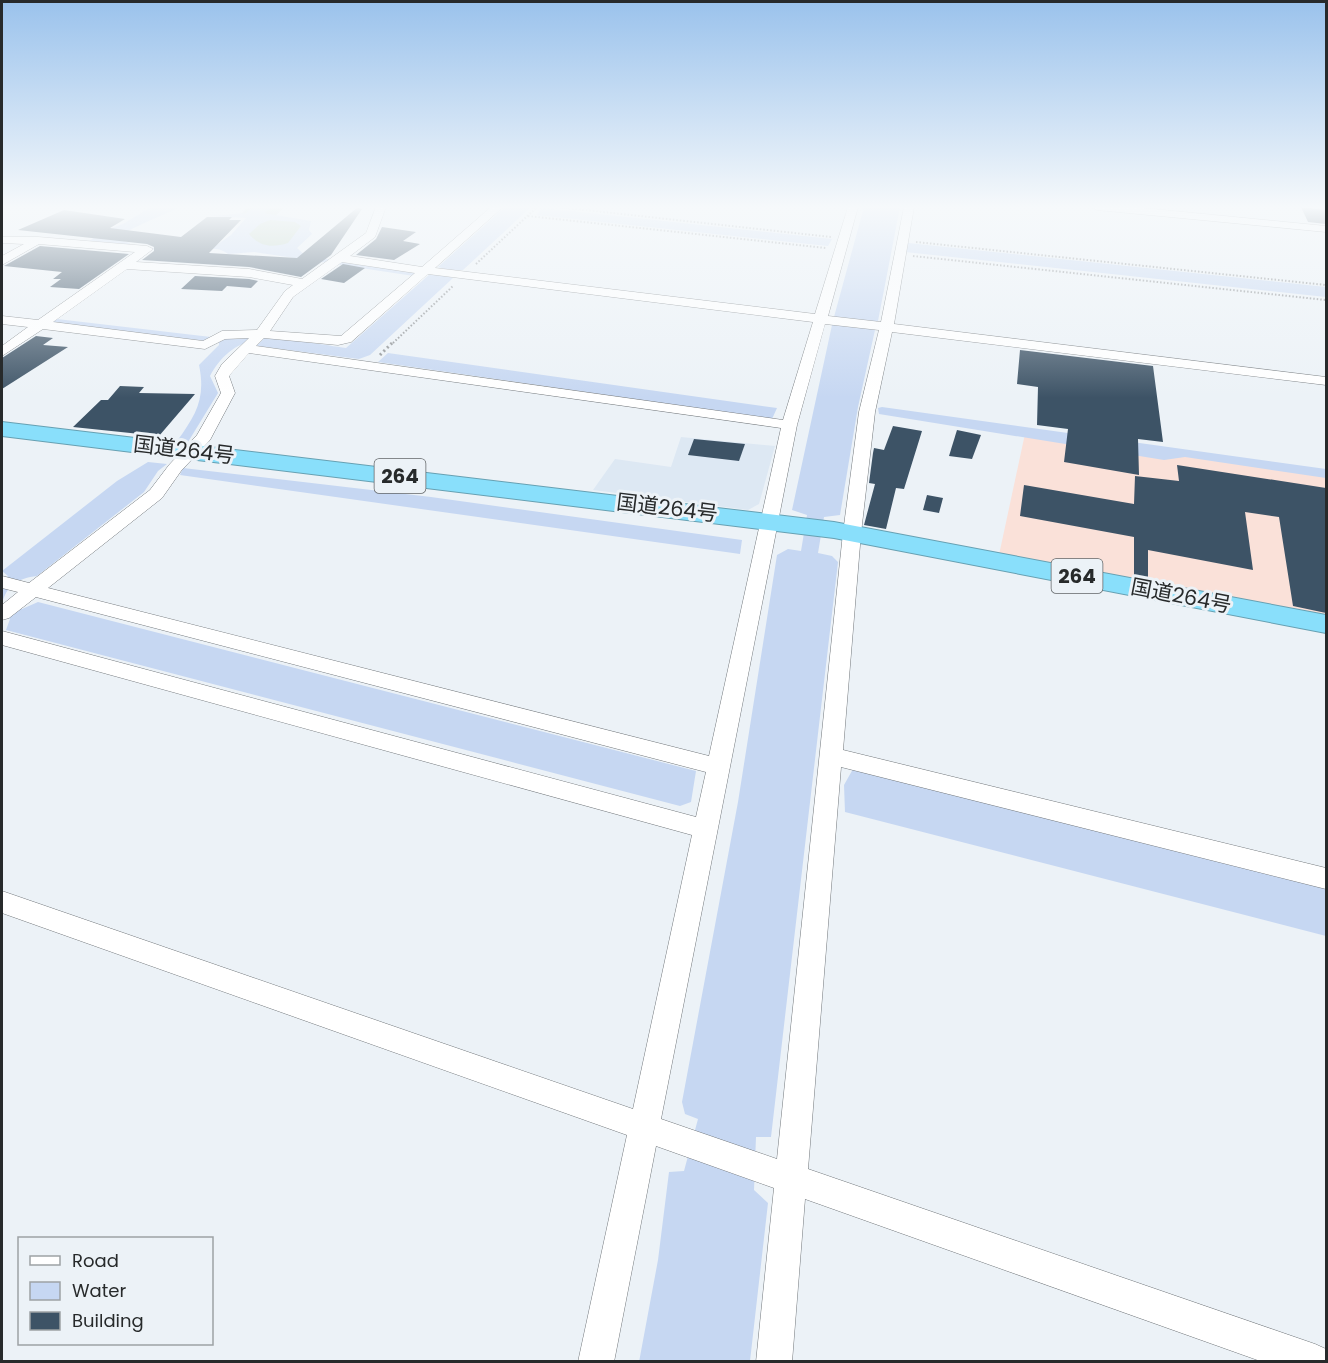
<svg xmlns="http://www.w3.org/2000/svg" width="1328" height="1363" viewBox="0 0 1328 1363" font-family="Poppins,'Noto Sans JP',sans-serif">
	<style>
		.built { fill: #dde8f3 }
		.industrial { fill: #fae1d9 }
		.green { fill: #b9cebb }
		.water { fill: #c6d7f2; fill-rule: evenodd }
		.building { fill: #3d5366 }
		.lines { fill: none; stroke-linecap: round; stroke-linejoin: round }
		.minor-casing { stroke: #73787c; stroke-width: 1 }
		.highway-casing { stroke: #67a0b2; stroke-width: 2 }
		.path-far1 { stroke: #8c9093; stroke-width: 2; stroke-dasharray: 1.5 2; stroke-linecap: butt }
		.path { stroke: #8c9093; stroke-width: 3; stroke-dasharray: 2 3; stroke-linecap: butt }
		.minor { fill: #fff; fill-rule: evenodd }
		.highway { fill: #89dffb; fill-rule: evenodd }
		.labels { text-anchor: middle; stroke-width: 6; stroke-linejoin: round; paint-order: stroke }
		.shield { fill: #ecf2f7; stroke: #626668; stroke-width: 1.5 }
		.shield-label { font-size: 20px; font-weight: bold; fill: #272a2b }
		.street-label { font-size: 21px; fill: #272a2b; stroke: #ecf2f7 }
	</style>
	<rect width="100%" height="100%" fill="#ecf2f7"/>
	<polygon class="built" points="681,437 775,446 759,504 748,510 593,490 615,459 671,467"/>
	<polygon class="industrial" points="1026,429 1326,473 1326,619 999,555"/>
	<polygon class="green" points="248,207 285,207 275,216 306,224 286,254 220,247 252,217 240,215"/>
	<g class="water">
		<path d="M151,207H181C164,215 128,228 117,239L130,243L129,246L88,242L103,231L123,224Z"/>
		<path d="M253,207H271L264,213L311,221L309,230L312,234L297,248L306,256L419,272L414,276L254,252L228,254C214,243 197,253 181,253C171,252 161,250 151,249L156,246L218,244L231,235L246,218L211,216L246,213ZM270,220L295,222L301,226L288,243C272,248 260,247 249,234L260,224Z"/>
		<path d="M505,207H531L463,270H451L446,276L453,278L370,355L359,359L257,346L260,341C238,340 220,357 210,376L218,393L188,442L177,441C196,415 206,398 199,365L219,345V340C240,330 319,344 346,348L430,274L445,269L438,267Z"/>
		<polygon points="864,207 900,207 878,321 865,321 863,327 875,330 858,407 840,515 824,517 818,553 832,556 838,562 771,1137 756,1137 754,1190 768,1203 750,1361 639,1362 658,1260 669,1172 684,1171 698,1119 685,1114 682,1102 738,802 777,555 788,549 801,551 807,515 792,510 832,325 844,325 847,319 834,317"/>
		<polygon points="543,208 832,239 828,246 536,215"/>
		<polygon points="908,243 1326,287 1326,297 905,252"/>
		<polygon points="57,319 211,337 206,341 50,323"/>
		<polygon points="388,353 777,408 772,419 378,362"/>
		<polygon points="882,407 1326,469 1326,478 1185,457 1164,460 879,414 878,408"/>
		<path d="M148,462L167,464L158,471L144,492L37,576C18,578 6,586 2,604L22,609L38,602L696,771L691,802L680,806L6,630L10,619L2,616V580L8,576L2,571L117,481Z"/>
		<polygon points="183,468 431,497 742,540 740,554 180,475"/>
		<polygon points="853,769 1326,888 1326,936 845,812 844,785"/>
	</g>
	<g class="building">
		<polygon points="358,207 362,209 331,255 301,277 249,267 142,260 154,251 154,247 147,244 18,230 64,210 125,219 110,228 181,237 207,217 232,217 229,220 241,220 209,253 297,258"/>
		<polygon points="1301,207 1326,210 1326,224 1308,222"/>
		<polygon points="382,227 416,232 403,241 420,244 394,260 356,255 376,239"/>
		<polygon points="40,246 129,254 79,289 50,287 61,279 53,279 62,272 4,266"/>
		<polygon points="343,264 365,268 344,283 321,279"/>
		<polygon points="195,276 249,279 258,281 251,288 227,286 222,291 181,289"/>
		<polygon points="36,336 53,338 43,345 68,347 2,389 2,358"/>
		<polygon points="1020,350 1153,366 1163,442 1138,439 1139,475 1064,462 1068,429 1037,425 1038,387 1017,384"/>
		<polygon points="120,386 144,387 139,393 195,394 159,436 73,427 101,400 108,400"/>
		<polygon points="893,426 922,431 904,489 896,488 886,529 864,525 875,484 869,483 873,453 874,448 884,450"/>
		<polygon points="957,430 981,435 972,459 949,456"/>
		<polygon points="694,439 745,444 739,461 688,455"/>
		<polygon points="1177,465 1326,488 1326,613 1293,606 1279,517 1245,512 1253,570 1148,550 1148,579 1134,576 1134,537 1020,516 1024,485 1134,504 1135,476 1179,481"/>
		<polygon points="927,495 943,498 939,513 923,510"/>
	</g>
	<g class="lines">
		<g class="minor-casing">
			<g id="minor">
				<path d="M376,207H386L375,237L350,256L422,267L491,207H503L435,268L815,314L848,207H858L828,316L881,322L904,207H914L894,324L1326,377V385L892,332L875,412L861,533L843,750L1326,868V889L841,767L808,1169L1315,1344L1326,1349V1362H1263L805,1199L792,1362H756L774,1188L656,1146L614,1362H578L627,1135L2,913V891L633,1109L692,835L2,645V631L696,817L706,772L36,597L9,618L2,620V605L18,592L2,588V576L29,583L150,490L169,465L197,435L221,393L215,376L222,364L249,338L225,339L205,349L43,329L2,356V346L28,327L2,324V316L38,320L135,252L39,244L2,265V256L24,244L2,243V237H38L147,246L153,249L136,262L249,269L302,279L366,233ZM342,262L415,273L341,336L270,331L293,297ZM127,269L249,277L293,285L285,291L257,330L222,331L203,341L53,322ZM428,274L813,322L783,420L256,346L264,338L338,345L351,342ZM825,324L879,330L859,412L843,533L777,1159L661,1119L797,425ZM249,353L781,428L709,756L48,588L162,498L181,471L210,440L235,393L229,376Z"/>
				<polygon points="1092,207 1133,207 1326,226 1326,232 1097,210"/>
			</g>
		</g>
		<g class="highway-casing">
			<polygon id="highway" points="2,422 834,522 1326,615 1326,633 834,538 2,436"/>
		</g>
		<g class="path-far1">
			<polyline points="558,207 831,237"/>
			<polyline points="528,216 826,248"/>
			<polyline points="916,242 1326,285"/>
			<polyline points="913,256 1326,300"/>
			<polyline points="476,264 537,207"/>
			<polyline points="393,343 453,286"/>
		</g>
		<polyline class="path" points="380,355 394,341"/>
		<use href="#minor" class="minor"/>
		<use href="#highway" class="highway"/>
	</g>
	<linearGradient id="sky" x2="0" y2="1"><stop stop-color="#9ac2ec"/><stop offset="0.52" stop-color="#f6f9fb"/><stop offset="1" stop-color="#f6f9fb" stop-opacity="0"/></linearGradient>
	<rect width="1328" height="398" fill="url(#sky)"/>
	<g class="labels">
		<g class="shield">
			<rect x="374.5" y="459" width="51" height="34" rx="4.5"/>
			<rect x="1051.5" y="559" width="51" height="34" rx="4.5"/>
		</g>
		<g class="shield-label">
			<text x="400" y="483">264</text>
			<text x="1077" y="583">264</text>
		</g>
		<g class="street-label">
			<text transform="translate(184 450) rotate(7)" y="7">国道264号</text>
			<text transform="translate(667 508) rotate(7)" y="7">国道264号</text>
			<text transform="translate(1181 596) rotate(11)" y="7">国道264号</text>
		</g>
	</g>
	<rect width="1328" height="1363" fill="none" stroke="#272a2b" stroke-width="6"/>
	<rect x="18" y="1237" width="195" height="108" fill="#ecf2f7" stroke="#9da2a5" stroke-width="1.5"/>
	<rect x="30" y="1256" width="30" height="9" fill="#ffffff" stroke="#9da2a5" stroke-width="1.5"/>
	<text x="72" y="1267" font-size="18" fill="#272a2b">Road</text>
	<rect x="30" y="1282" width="30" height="18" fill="#c6d7f2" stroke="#9da2a5" stroke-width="1.5"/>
	<text x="72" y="1297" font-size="18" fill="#272a2b">Water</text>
	<rect x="30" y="1312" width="30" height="18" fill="#3d5366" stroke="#9da2a5" stroke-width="1.5"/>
	<text x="72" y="1327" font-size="18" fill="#272a2b">Building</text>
</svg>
